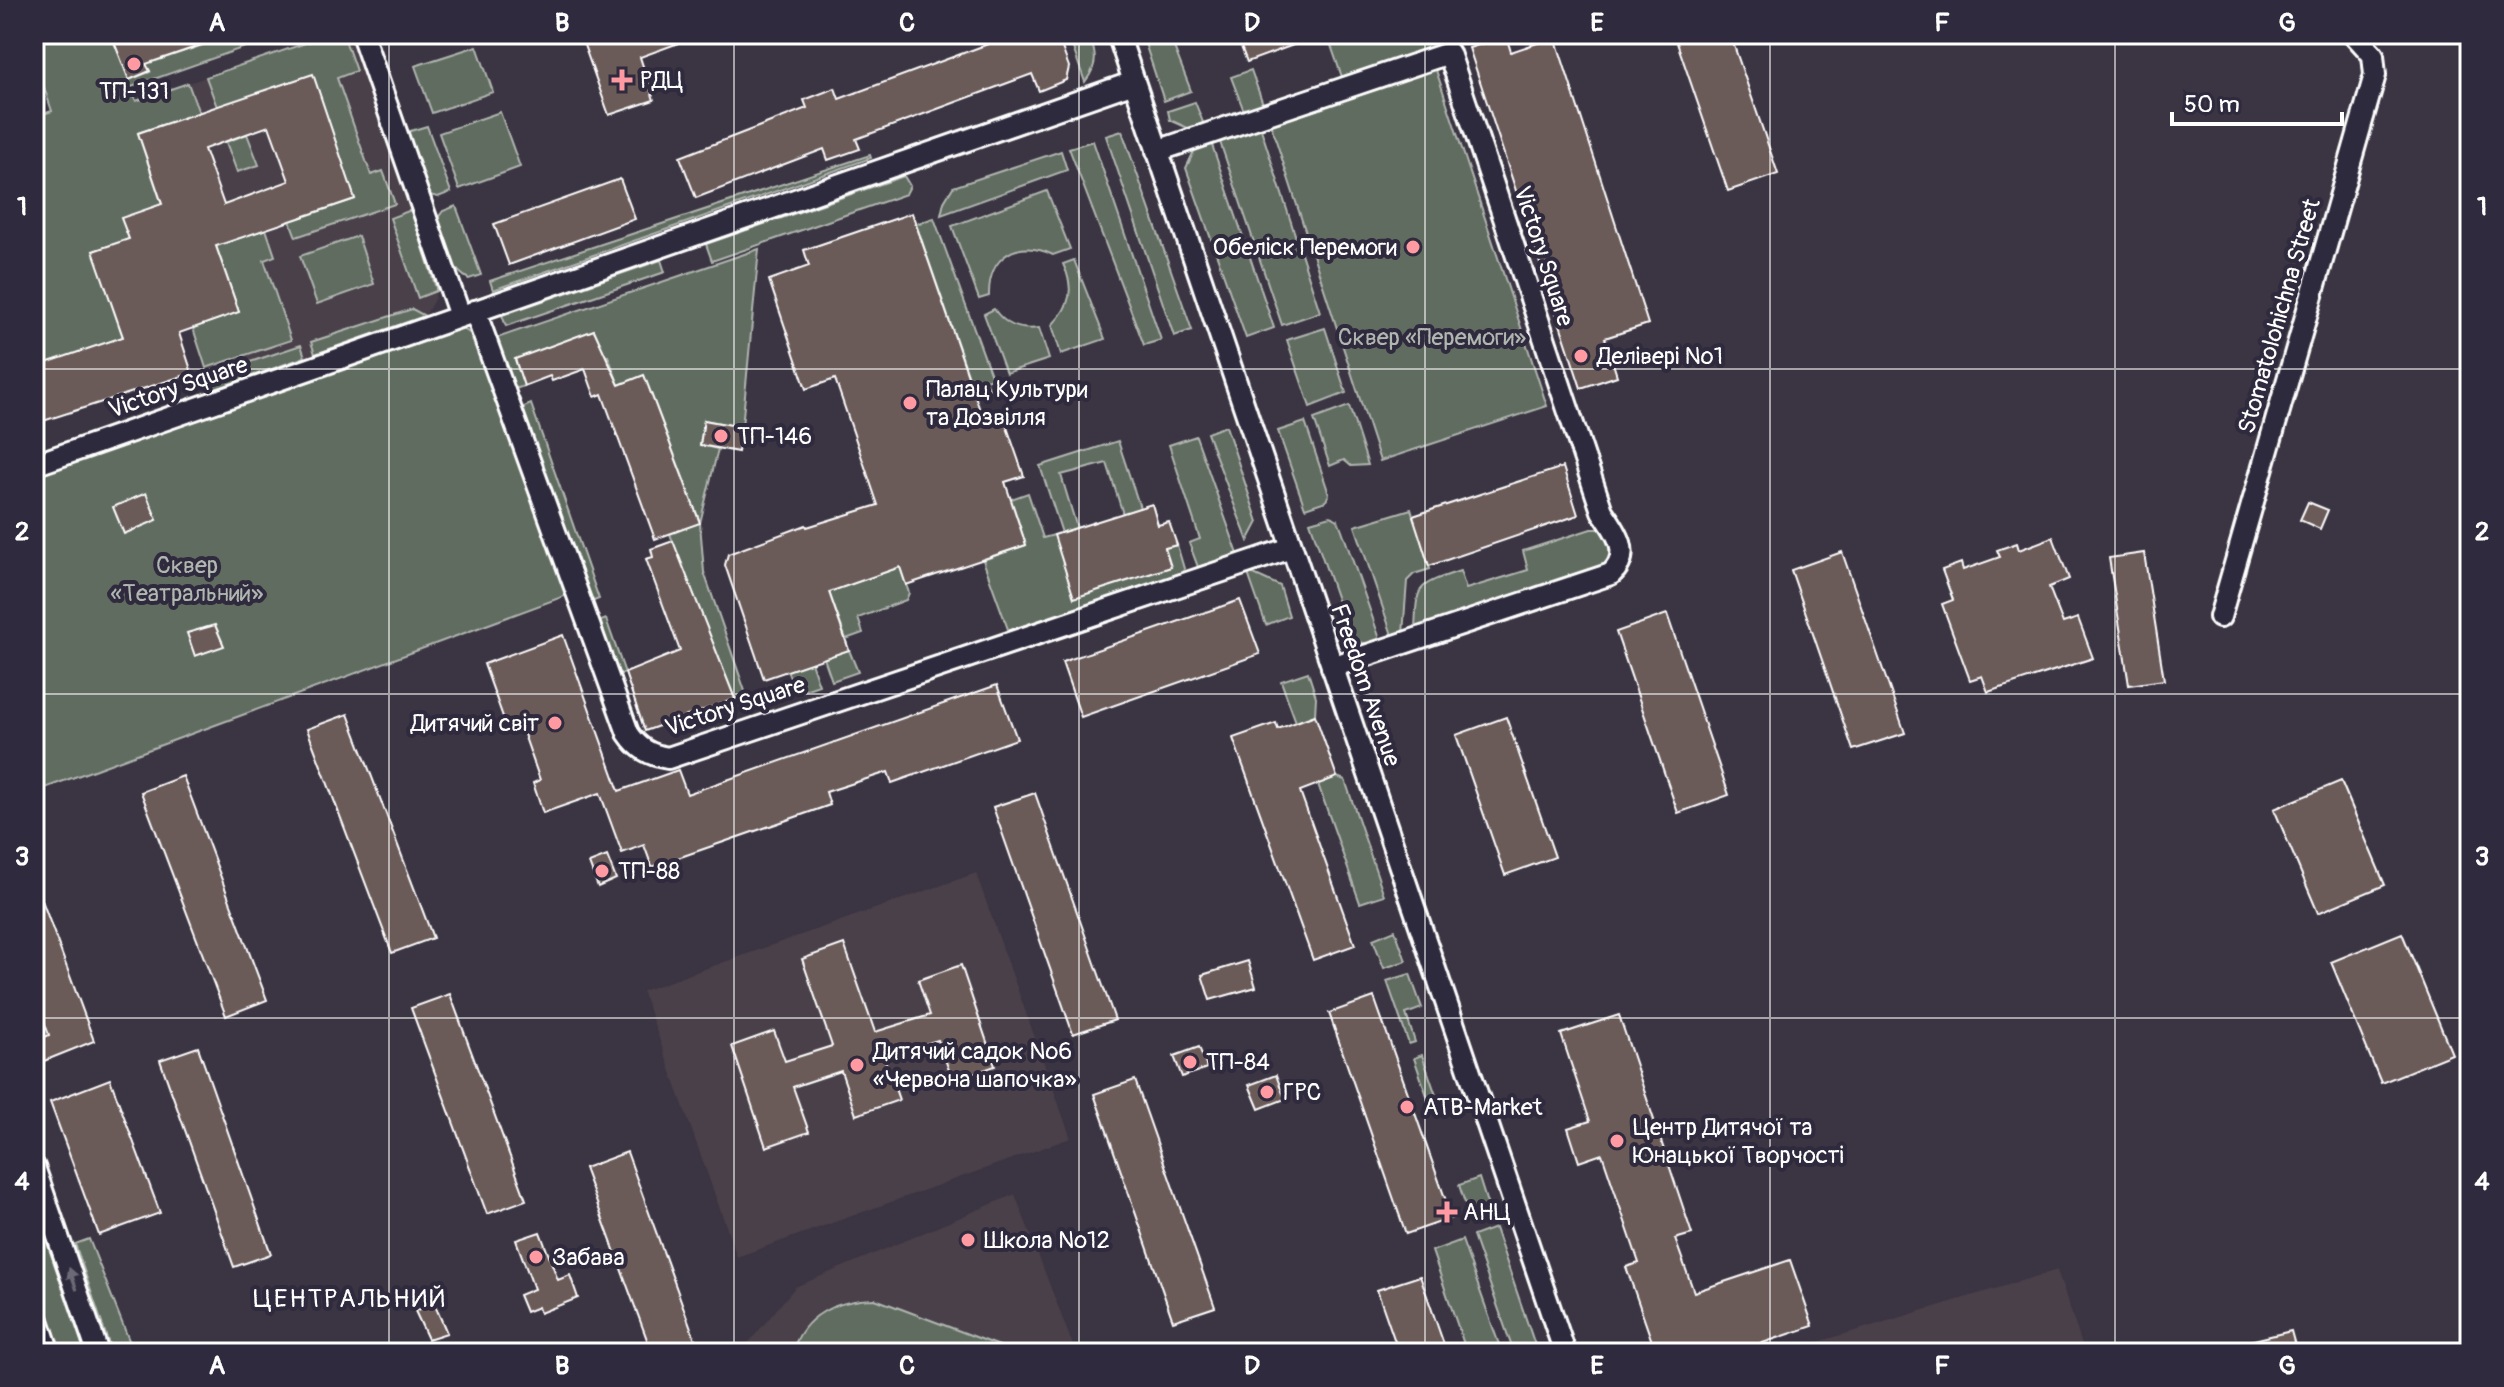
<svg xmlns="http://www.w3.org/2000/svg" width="2504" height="1387" viewBox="0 0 2504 1387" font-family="Pangolin,sans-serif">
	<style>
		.built { fill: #493f49 }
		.green { fill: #606c61; stroke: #b0b6b0; stroke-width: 2 }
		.building { fill: #6a5a58; stroke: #fff; stroke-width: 2; fill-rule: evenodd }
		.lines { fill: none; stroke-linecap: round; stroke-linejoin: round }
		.minor-casing { stroke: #fff; stroke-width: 26 }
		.minor { stroke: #2f2a3d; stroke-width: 20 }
		.oneway { fill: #6d6a77 }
		.grid { fill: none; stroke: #fff; stroke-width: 2; stroke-opacity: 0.55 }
		.poi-dot { fill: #ff9aa2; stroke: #2f2a3d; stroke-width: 3 }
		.labels { text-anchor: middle; stroke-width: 8; stroke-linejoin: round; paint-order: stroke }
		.poi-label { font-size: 24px; fill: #fff; stroke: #2f2a3d; text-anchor: start }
		.street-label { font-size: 24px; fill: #fff; stroke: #2f2a3d }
		.park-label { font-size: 24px; fill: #b0b6b0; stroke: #2f2a3d }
		.neighbourhood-label { font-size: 26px; letter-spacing: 2px; fill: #fff; stroke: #2f2a3d }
		.neatline { fill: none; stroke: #fff; stroke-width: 3 }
		.grid-label { font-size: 26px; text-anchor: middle; font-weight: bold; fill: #fff }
	</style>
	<rect width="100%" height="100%" fill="#3b3442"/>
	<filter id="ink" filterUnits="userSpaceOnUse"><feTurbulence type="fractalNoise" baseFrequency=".0125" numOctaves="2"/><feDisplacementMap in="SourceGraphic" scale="16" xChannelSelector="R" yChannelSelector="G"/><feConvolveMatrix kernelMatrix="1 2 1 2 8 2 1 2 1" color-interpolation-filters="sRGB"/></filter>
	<g filter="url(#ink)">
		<g class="built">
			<polygon points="332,34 351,34 436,288 435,298 425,316 213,390 193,328 127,350 93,251 128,239 121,218 138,133 198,113 188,83"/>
			<polygon points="976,873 1071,1138 737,1257 642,991"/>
			<polygon points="1015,1194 1076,1353 740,1353 795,1287"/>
			<polygon points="2057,1270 2085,1353 1781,1353"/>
		</g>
		<g class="green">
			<polygon points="34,34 111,34 129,80 150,72 141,56 156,61 235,34 282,34 131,87 136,101 188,83 199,113 138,133 169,226 122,218 129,239 94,251 123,337 39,366 34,350 34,117 52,111 36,64 34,64"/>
			<polygon points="332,34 343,34 356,71 337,78 371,175 383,171 395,204 296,237 290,221 355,199 313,75 217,107 206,77"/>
			<path d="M1068,34H1089C1096,54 1099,64 1085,82Z"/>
			<polygon points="1142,34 1169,34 1191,91 1164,101"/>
			<polygon points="1327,34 1463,34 1465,39 1342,77"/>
			<polygon points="477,46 493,92 432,113 415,66"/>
			<polygon points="1435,67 1547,406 1380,461 1270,122"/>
			<polygon points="1251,70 1263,104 1244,111 1231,77"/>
			<polygon points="1195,102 1204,125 1190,129 1170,120 1168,111"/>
			<polygon points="500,112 520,167 459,189 439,133"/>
			<polygon points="427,126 451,192 438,197 429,195 407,132"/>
			<polygon points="1260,126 1320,312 1282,325 1219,139"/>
			<polygon points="1122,131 1192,330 1174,336 1106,136"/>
			<polygon points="247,134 259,165 237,172 226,142"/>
			<polygon points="1093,141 1161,340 1144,345 1069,148"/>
			<polygon points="1211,142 1274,328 1246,338 1186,168 1196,147"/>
			<polygon points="1061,151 1067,170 941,215 944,202 953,187"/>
			<polygon points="870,155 871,158 493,290 490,281"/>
			<polygon points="904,176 910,186 906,194 712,261 706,244"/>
			<path d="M1047,191L1070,249L1053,255C1018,238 988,256 989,296L979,299L952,226Z"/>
			<path d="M456,206L481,275L469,279C448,269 444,240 437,219L443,211Z"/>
			<polygon points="411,210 436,288 436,291 418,298 390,218"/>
			<polygon points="934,218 992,378 986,380 990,392 976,397 916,224"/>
			<polygon points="266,229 275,256 264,260 291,340 206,368 193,328 239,312 216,246"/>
			<polygon points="358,236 374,284 317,304 300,256"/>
			<polygon points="759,249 742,427 704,420 700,445 718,449 700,523 704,572 746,694 735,699 670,534 700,522 644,375 619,385 608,356 604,357 594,330 515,359 524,386 512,390 494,339"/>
			<polygon points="661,260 665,272 506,326 502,315"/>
			<path d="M1074,260L1105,339L1061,354L1052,325C1071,306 1075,288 1063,264Z"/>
			<polygon points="412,309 425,316 315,354 311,342"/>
			<path d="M994,309C1005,325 1019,331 1039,328L1049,359L1006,373L984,314Z"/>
			<polygon points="461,327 479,340 570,594 34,792 34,477"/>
			<polygon points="1325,328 1346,393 1310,407 1287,340"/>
			<polygon points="301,345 305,357 213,390 208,376"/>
			<polygon points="531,404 599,599 589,603 519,409"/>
			<polygon points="1349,406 1368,465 1351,466 1344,460 1330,466 1314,419"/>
			<polygon points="1305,422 1329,494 1326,501 1305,508 1278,431"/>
			<polygon points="1226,426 1258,522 1248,541 1207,433"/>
			<polygon points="1196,436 1238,554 1198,567 1189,543 1200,539 1169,445"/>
			<polygon points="1118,441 1140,508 1123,514 1107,463 1061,475 1077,528 1062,533 1040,466"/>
			<polygon points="1028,493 1043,538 1054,535 1165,548 1177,545 1185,572 1009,632 983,560 1026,545 1011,499"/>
			<polygon points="1411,509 1430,569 1414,574 1407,581 1403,634 1393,638 1355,526"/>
			<path d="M1331,516L1338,520L1342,530L1381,642C1369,646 1360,643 1350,637L1310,522Z"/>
			<path d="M1591,529H1603L1610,535L1613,558L1605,567L1415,630C1417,583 1416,586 1460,571L1466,589L1528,570L1523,551Z"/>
			<polygon points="900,567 909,593 906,600 858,618 863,633 846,639 829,592"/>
			<polygon points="1247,571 1280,586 1289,616 1266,625"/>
			<polygon points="606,619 625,673 615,676 596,623"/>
			<polygon points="849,650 858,672 832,681 824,658"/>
			<polygon points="811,662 819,685 796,693 787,670"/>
			<polygon points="1308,672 1316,697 1315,715 1296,722 1281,681"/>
			<polygon points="1337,777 1345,780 1384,895 1360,903 1318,784"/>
			<polygon points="1395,930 1406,961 1384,968 1373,939"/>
			<polygon points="1410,974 1422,1008 1406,1014 1415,1042 1409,1044 1387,981"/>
			<polygon points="1422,1055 1439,1104 1431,1107 1414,1058"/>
			<polygon points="1479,1178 1491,1216 1472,1224 1459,1185"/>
			<polygon points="34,1205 85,1353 60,1353 34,1276"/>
			<polygon points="1495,1228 1536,1348 1514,1353 1473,1236"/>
			<polygon points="89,1239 134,1353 112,1353 75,1244"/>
			<polygon points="1462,1240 1502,1353 1467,1353 1432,1251"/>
			<path d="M875,1299L1018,1353H792C803,1314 837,1300 875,1299Z"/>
		</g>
		<g class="building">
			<polygon points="111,34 225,34 225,37 146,64 150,71 129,80"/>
			<polygon points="580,34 697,34 698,36 640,57 654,100 609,115"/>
			<polygon points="1015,34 1057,34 1069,67 1066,80 1039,91 1032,74 856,139 860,149 828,160 824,149 696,198 680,157 807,108 804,100 835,88 839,99"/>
			<polygon points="1236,34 1317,34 1318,36 1247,62"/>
			<polygon points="1674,34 1730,34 1778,174 1728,191"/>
			<polygon points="1506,36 1511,52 1555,37 1648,324 1605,338 1617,376 1581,388 1469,48"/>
			<path d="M313,74L355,199L216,246L239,312L179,333L192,373L34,424V367L123,337L93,251L129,239L121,218L162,204L138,133ZM269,126L289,181L224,205L204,149Z"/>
			<polygon points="620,179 635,219 509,265 494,224"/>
			<polygon points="912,213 982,416 1001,410 1024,476 1005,482 1026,545 906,585 900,567 829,592 849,650 764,679 725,565 728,554 806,525 807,527 878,505 835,379 806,389 769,280 809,266 804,250"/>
			<polygon points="594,330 619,385 644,375 700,523 655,539 602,394 595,397 585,369 552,381 550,376 524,386 515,359"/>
			<polygon points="704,420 742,427 738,452 700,445"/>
			<polygon points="1563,467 1578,515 1429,566 1413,516"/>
			<polygon points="146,493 157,520 124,534 113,507"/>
			<polygon points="2308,502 2328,510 2320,529 2300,520"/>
			<polygon points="1152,504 1158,525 1169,522 1177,545 1165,548 1171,567 1074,598 1054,535"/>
			<polygon points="2053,537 2069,579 2049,587 2063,623 2078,618 2093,658 1988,692 1982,676 1970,680 1942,604 1953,600 1942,570 1961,563 1963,570 2000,557 1997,550 2017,543 2019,550"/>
			<polygon points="673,541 735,699 645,731 625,673 680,651 646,559 653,557 651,549"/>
			<polygon points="1842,552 1905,733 1853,750 1791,570"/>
			<polygon points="2144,553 2164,680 2129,685 2109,558"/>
			<polygon points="1240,600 1260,654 1081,717 1062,662"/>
			<polygon points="1667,614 1729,795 1678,813 1616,632"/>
			<polygon points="215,625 224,646 195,656 187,633"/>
			<polygon points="563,635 619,791 678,770 687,794 997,685 1017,739 892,783 888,772 826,792 830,805 652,867 644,845 622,853 600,793 543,813 533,783 540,780 520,723 507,728 484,664"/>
			<polygon points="348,714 433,938 392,953 307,729"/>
			<polygon points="1315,715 1337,777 1300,791 1355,945 1313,960 1233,738 1276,723 1278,729"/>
			<polygon points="1506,717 1555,857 1505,875 1456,735"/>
			<polygon points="183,776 267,1000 226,1016 141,792"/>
			<polygon points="2341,781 2385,885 2318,913 2274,809"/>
			<polygon points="1035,793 1115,1020 1073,1034 993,807"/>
			<polygon points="607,856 616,879 598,887 589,863"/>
			<polygon points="36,884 94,1041 34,1065 34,1042 49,1035 34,995"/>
			<polygon points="2402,933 2452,1054 2381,1083 2331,962"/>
			<polygon points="844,944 875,1032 930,1015 918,980 961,965 995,1066 953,1081 938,1040 884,1057 899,1100 856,1115 841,1071 793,1087 809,1132 766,1147 732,1046 774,1031 785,1061 832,1046 802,959"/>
			<polygon points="1248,961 1256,987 1210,1000 1202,975"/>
			<polygon points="450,994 526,1200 487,1214 411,1008"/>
			<polygon points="1374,997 1452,1218 1406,1234 1329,1013"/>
			<polygon points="1619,1015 1692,1234 1675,1239 1694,1292 1790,1260 1813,1326 1733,1353 1656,1353 1626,1267 1639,1263 1602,1154 1579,1162 1568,1128 1590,1121 1561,1034"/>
			<polygon points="198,1047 271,1254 234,1267 160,1060"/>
			<polygon points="1199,1047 1207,1068 1182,1077 1174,1056"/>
			<polygon points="1276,1075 1285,1099 1259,1109 1249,1085"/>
			<polygon points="110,1079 160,1213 99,1235 50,1102"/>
			<polygon points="1135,1080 1215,1307 1173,1321 1094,1094"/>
			<polygon points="627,1152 700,1353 652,1353 584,1168"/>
			<polygon points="540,1232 558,1280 570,1275 578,1298 540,1313 538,1307 526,1312 519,1295 534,1289 516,1240"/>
			<polygon points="1420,1276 1447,1353 1399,1353 1377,1290"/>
			<polygon points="434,1303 447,1333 428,1339 415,1311"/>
			<polygon points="2291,1331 2297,1353 2230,1353 2229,1346"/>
		</g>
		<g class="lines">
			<g class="minor-casing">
				<g id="minor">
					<polyline points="362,34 460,316"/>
					<polyline points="1118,34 1565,1353"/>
					<path d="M1157,151L1449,53L1602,511C1616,531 1633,554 1611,574L1332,667"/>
					<path d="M475,311L628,733C638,748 649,755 668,758L1291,548"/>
					<polyline points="34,465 1134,82"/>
					<polyline points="2220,617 2375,75 2373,55 2354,34"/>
					<polyline points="34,1167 98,1353"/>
					<polyline points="34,1308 49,1353"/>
				</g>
			</g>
			<use href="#minor" class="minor"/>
		</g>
		<defs><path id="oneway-solid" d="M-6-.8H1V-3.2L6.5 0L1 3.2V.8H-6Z" transform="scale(2)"/></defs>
		<use class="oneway" href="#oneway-solid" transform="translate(73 1279) rotate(-109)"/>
	</g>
	<path class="grid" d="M389,34V1353M734,34V1353M1079,34V1353M1425,34V1353M1770,34V1353M2115,34V1353M34,369H2470M34,694H2470M34,1018H2470"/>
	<g class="poi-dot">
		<circle cx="134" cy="64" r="8"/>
		<path d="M618 68h8v8h8v8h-8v8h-8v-8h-8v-8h8z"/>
		<circle cx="1413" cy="247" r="8"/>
		<circle cx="1581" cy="356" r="8"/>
		<circle cx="910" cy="403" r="8"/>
		<circle cx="721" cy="436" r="8"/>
		<circle cx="555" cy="723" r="8"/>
		<circle cx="602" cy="871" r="8"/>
		<circle cx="1190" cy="1062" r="8"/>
		<circle cx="857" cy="1065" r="8"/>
		<circle cx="1267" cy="1092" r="8"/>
		<circle cx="1407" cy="1107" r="8"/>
		<circle cx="1617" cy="1141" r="8"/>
		<path d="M1443 1200h8v8h8v8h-8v8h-8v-8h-8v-8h8z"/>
		<circle cx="968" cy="1240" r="8"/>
		<circle cx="536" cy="1257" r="8"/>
	</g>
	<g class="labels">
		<g class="poi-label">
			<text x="640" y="88">РДЦ</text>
			<text x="134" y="99" text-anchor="middle">ТП-131</text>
			<text x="1397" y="255" text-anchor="end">Обеліск Перемоги</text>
			<text x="1597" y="364">Делівері №1</text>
			<text x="926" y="397">Палац Культури<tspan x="926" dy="28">та Дозвілля</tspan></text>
			<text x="737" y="444">ТП-146</text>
			<text x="539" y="731" text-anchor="end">Дитячий світ</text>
			<text x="618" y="879">ТП-88</text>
			<text x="873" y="1059">Дитячий садок №6<tspan x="873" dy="28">«Червона шапочка»</tspan></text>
			<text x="1206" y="1070">ТП-84</text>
			<text x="1283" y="1100">ГРС</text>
			<text x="1423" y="1115">ATB-Market</text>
			<text x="1633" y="1135">Центр Дитячої та<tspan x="1633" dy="28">Юнацької Творчості</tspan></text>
			<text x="1463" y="1220">АНЦ</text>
			<text x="984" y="1248">Школа №12</text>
			<text x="552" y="1265">Забава</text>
		</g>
		<g class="street-label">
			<text transform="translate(1544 256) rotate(72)" y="8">Victory Square</text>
			<text transform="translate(2279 316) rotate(-74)" y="8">Stomatolohichna Street</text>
			<text transform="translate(178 387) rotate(-19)" y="8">Victory Square</text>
			<text transform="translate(1366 685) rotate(71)" y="8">Freedom Avenue</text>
			<text transform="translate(735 706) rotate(-18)" y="8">Victory Square</text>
		</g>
		<g class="park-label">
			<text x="1432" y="345">Сквер «Перемоги»</text>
			<text x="187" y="573">Сквер<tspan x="187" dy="28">«Театральний»</tspan></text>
		</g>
		<g class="neighbourhood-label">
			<text x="350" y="1307">ЦЕНТРАЛЬНИЙ</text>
		</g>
	</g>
	<rect width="2504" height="1387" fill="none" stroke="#2f2a3d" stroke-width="88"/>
	<path d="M2172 112v12h170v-12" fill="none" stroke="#ffffff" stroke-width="4"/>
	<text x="2184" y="112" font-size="24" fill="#ffffff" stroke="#2f2a3d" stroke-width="6" paint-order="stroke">50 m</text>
	<rect x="44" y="44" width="2416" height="1299" class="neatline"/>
	<g class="grid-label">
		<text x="217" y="31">A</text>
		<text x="562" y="31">B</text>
		<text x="907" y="31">C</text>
		<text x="1252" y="31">D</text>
		<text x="1597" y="31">E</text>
		<text x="1942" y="31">F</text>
		<text x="2287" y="31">G</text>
		<text x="22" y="215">1</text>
		<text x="2482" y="215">1</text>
		<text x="22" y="540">2</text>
		<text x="2482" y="540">2</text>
		<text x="22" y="865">3</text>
		<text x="2482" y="865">3</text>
		<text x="22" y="1190">4</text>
		<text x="2482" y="1190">4</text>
		<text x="217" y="1374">A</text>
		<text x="562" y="1374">B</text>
		<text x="907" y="1374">C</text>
		<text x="1252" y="1374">D</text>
		<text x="1597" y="1374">E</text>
		<text x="1942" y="1374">F</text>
		<text x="2287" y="1374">G</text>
	</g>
</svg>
